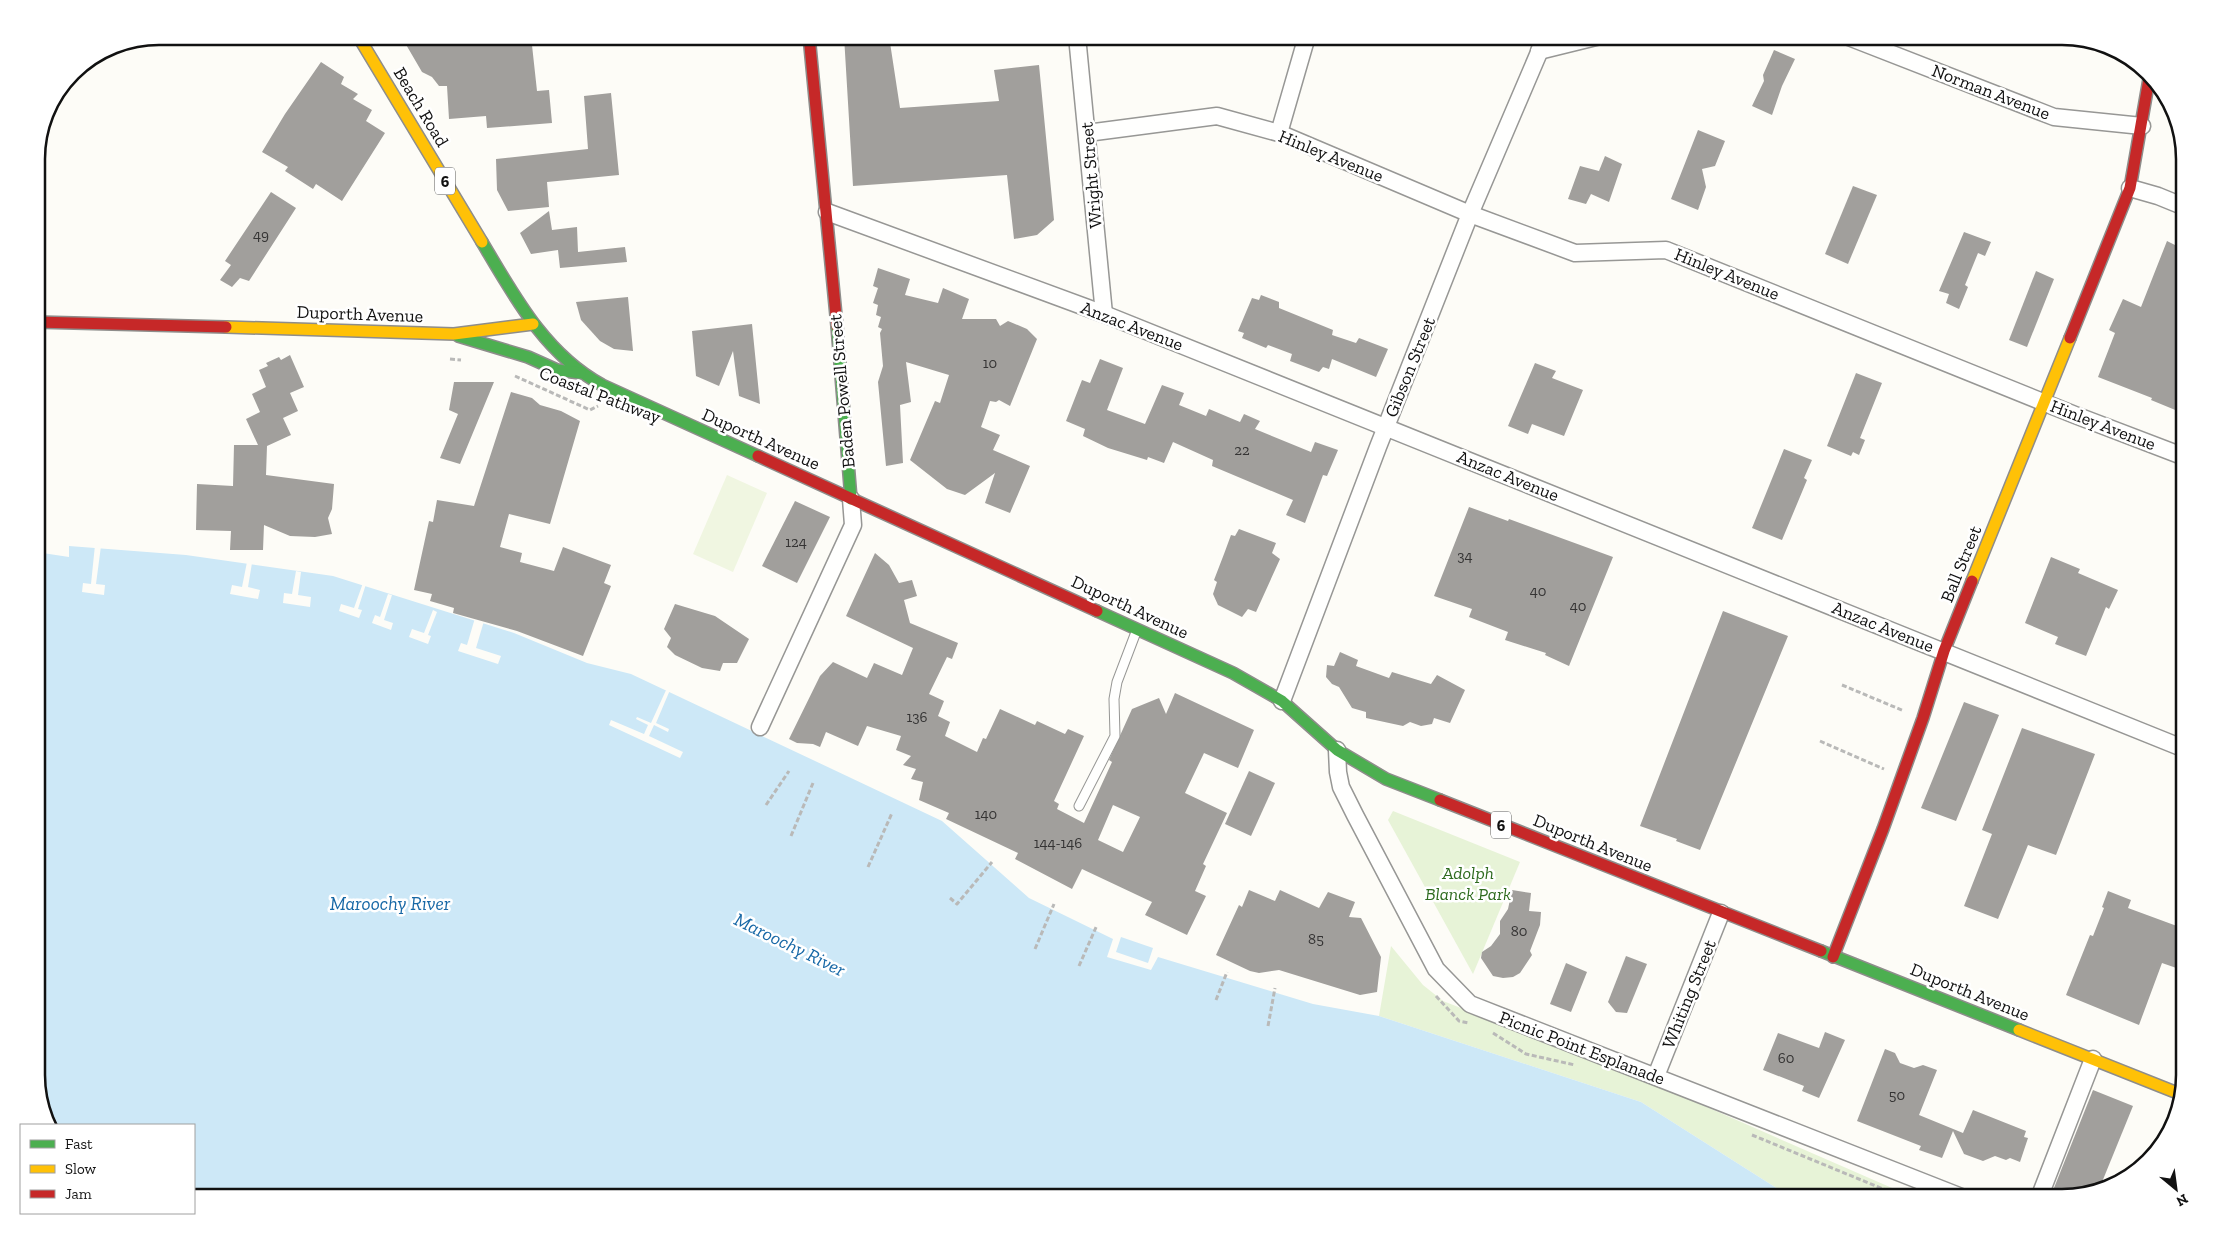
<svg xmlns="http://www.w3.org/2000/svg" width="2221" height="1234" viewBox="0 0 2221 1234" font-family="'Zilla Slab',serif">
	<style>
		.green { fill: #e7f3d7 }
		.pitch { fill: #f0f6e1 }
		.water { fill: #cde8f7 }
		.pier { fill: #fdfcf7 }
		.building { fill: #a19f9c; fill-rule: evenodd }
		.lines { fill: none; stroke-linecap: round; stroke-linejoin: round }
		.lane-casing { stroke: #979795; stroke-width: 11 }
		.street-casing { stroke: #979795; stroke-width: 19 }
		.fast-casing { stroke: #8e8d8b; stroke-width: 14 }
		.slow-casing { stroke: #8e8d8b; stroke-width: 14 }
		.jam-casing { stroke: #8e8d8b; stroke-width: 14 }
		.path { stroke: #b9b9b8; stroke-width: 3; stroke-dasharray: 5 2.5; stroke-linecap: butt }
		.lane { stroke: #fffffe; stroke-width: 9 }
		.street { stroke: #fffffe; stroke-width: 16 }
		.fast { stroke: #4caf50; stroke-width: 11 }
		.slow { stroke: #ffc107; stroke-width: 11 }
		.jam { stroke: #c62828; stroke-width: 11 }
		.labels { text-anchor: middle; stroke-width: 5; stroke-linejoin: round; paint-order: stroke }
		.number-label { font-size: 15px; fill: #353434 }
		.shield { fill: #fff; stroke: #585858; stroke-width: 1 }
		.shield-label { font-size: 16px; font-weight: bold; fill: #111 }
		.street-label { font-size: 18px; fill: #111; stroke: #fff }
		.park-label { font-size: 18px; font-style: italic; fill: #2f6b1f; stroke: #fff }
		.water-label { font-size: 19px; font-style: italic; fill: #1768a6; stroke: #fff }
		.rim { fill: none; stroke: #111; stroke-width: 2.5 }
	</style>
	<rect width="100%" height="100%" fill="#fdfcf7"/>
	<g class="green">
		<polygon points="1393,811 1520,862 1473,974 1388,820"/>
		<polygon points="1391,946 1423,985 1443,1001 1645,1080 1915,1198 1792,1198 1641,1102 1379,1016"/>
	</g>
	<polygon class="pitch" points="727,475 767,493 733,572 693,554"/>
	<g class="water">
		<polygon points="69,546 186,555 333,576 514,633 587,663 631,674 942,821 1029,898 1113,939 1107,957 1151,970 1158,957 1313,1004 1379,1016 1641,1102 1792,1198 194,1198 194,1125 50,1125 37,1082 36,552 69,557"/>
		<polygon points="1121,937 1153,948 1148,963 1116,952"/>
	</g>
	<g class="pier">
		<polygon points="95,545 101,546 96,584 105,585 104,595 82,592 83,583 91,584"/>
		<polygon points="247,562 252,563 248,587 260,590 258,599 230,594 232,585 242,587"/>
		<polygon points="296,571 301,572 298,595 311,597 310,607 283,603 284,593 292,594"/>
		<polygon points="363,583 366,584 358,609 362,610 359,618 339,611 341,604 354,608"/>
		<polygon points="388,594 392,595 384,620 393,623 391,630 372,623 375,615 380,617"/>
		<polygon points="433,610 437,612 428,635 431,636 428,644 409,637 412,629 424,633"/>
		<polygon points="475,618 484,621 476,648 501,656 498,664 458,651 461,643 467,645"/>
		<polygon points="667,688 670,690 656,723 669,729 668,732 654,725 649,736 683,752 680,758 609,725 611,720 644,734 648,725 636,719 637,717 651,723"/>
	</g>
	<g class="building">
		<polygon points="401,36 531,36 537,91 549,90 552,123 487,128 486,116 449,119 447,86 439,86 432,77 422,72"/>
		<polygon points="844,36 889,36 900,108 999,101 994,70 1039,65 1054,220 1037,235 1014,239 1007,175 853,186"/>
		<polygon points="1774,50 1795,59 1782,86 1772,115 1752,106 1764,81 1763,75"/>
		<polygon points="321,62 344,77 341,84 358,94 353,99 372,110 366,121 385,133 342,201 316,184 313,189 285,171 288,167 262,152 285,114"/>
		<polygon points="611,93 619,175 547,182 549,207 508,211 497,190 496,159 588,149 584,96"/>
		<polygon points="1698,130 1725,141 1715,166 1702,169 1706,187 1698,210 1671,199"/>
		<polygon points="1605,156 1622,164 1609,202 1591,194 1586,204 1568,199 1580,166 1599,171"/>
		<polygon points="1853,186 1877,195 1848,264 1825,254"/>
		<polygon points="271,192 296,208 249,281 240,278 232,287 220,280 231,265 225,261"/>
		<polygon points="549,211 552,230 577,227 578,252 625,247 627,262 560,268 558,250 531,254 520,233"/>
		<polygon points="1964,232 1991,242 1985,256 1978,253 1965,285 1968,287 1959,309 1946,303 1949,294 1939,291"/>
		<polygon points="2167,241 2179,247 2177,253 2185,257 2185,265 2181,273 2185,276 2185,286 2175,320 2185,324 2185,414 2151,400 2152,398 2098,377 2115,333 2109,330 2123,299 2141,307"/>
		<polygon points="878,268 910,279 905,295 938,303 943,288 969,299 962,319 996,319 1000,326 1008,321 1027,329 1037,339 1010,406 999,400 996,402 990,401 981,427 1000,435 993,450 1030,466 1010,513 985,503 995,473 965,495 947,489 910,460 935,401 940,403 949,375 906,362 911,402 900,405 903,463 886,466 878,382 883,366 880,333 882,329 878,327 881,317 876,315 878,305 873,303 878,288 873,286"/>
		<polygon points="2036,271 2054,279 2027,347 2009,340"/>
		<polygon points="1261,295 1279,302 1279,308 1333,330 1332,335 1356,343 1359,338 1388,349 1376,377 1332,359 1329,369 1323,367 1319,372 1290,361 1292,354 1268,345 1266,348 1242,338 1244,333 1238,331 1252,298 1259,300"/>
		<polygon points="628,297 633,351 614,349 600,341 581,320 576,302"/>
		<polygon points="752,324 760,404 739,396 733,351 719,386 696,376 692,331"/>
		<polygon points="290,355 304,387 290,393 298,411 283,418 291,435 267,446 266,475 334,484 332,509 328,518 332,534 315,537 290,536 264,525 263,550 230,550 231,531 196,530 197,484 233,486 234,445 258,445 246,419 260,412 252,394 266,387 259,370 268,366 266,363 279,357 281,360"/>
		<polygon points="1100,359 1123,368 1107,410 1145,424 1162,385 1184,393 1179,405 1206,416 1209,409 1240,422 1244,414 1260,421 1255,429 1311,452 1315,442 1338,450 1327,476 1323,475 1305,523 1286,515 1293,500 1212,466 1213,460 1173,442 1164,463 1148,457 1147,460 1108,448 1083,436 1085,429 1066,421 1082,380 1090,383"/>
		<polygon points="1535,363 1556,371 1552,378 1583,390 1564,436 1532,424 1528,434 1508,426"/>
		<polygon points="1856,373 1882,383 1860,438 1865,440 1859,455 1853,452 1851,456 1827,446"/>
		<polygon points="454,382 494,382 460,464 440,458 458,414 449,410"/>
		<polygon points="511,392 532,398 540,405 561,411 580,421 550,524 509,514 500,547 522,553 520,562 554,571 563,547 611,565 604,583 611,586 583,656 517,631 453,613 454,608 430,601 432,594 414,590 429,521 433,522 437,500 474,506"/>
		<polygon points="1784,449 1812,460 1804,478 1807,480 1782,540 1752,528"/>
		<polygon points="795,501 830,517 797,583 762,566"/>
		<polygon points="1469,507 1508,521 1509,519 1613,557 1569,666 1545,655 1546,653 1505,640 1508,632 1469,617 1472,609 1434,596"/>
		<polygon points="1239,529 1276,543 1272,553 1280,559 1256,612 1248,609 1242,617 1218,605 1213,594 1217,582 1214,580 1224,554 1231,535 1235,536"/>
		<path d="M875,553L889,565L899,583L912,580L917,596L904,600L910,623L958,643L952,659L947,657L929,694L944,701L938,716L950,722L945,736L977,752L983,738L986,739L1000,709L1035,725L1037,721L1065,734L1068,729L1084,736L1054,801L1059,804L1057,809L1084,823L1112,762L1109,760L1132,709L1159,698L1166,714L1175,693L1254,730L1238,768L1204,753L1185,793L1227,813L1203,864L1206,866L1195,891L1206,896L1187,935L1145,915L1152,902L1082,869L1072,889L1015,859L1018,853L946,819L949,813L919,800L923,782L911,779L916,769L903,765L911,756L896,750L901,736L867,726L858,746L826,732L820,747L813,744L797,743L789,739L820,676L833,662L867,678L874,663L902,675L913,648L846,616ZM1113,805L1140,817L1123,852L1098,840Z"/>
		<polygon points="2051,557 2080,569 2078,573 2118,590 2109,609 2106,607 2086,656 2055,644 2058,637 2025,623"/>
		<polygon points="675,604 715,616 749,639 737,663 723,663 720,671 702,668 675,655 667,647 671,638 664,629"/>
		<polygon points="1723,611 1788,636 1700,850 1676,841 1677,839 1640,826"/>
		<polygon points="1340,652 1358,660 1356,666 1389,678 1392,672 1431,684 1437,675 1465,690 1450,723 1434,718 1432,724 1421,726 1410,722 1403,726 1366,718 1366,712 1352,708 1339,687 1332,684 1326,677 1327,665 1334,666"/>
		<polygon points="1964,702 1999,715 1956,821 1921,808"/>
		<polygon points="2022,728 2095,754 2056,855 2028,845 1998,919 1964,906 1992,834 1982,830"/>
		<polygon points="1249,771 1275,783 1251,836 1225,824"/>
		<polygon points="1249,890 1275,901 1280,890 1319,908 1328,892 1355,902 1349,917 1361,918 1381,957 1377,992 1360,995 1279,970 1259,973 1250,971 1216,955 1239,905 1242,907"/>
		<polygon points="1512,890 1531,893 1529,911 1541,912 1540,925 1530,951 1532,955 1520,973 1513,977 1503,978 1493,976 1481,958 1482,952 1491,946 1500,934 1500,921 1508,909"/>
		<polygon points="2108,891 2131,900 2128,908 2185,929 2185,971 2162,963 2139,1025 2066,995 2090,935 2093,936 2104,908 2102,907"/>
		<polygon points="1626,956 1647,964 1627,1013 1616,1012 1608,1002"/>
		<polygon points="1566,963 1587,972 1571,1012 1550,1004"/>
		<polygon points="1825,1032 1845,1040 1819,1098 1802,1091 1804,1086 1763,1070 1778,1033 1819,1048"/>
		<polygon points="1885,1049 1895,1053 1900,1063 1914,1068 1923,1065 1937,1070 1919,1115 1963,1133 1973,1110 2026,1131 2024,1137 2028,1138 2020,1162 2010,1158 2006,1160 1995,1156 1983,1161 1964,1154 1953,1131 1942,1158 1919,1150 1921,1146 1857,1121"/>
		<polygon points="2093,1090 2133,1106 2100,1187 2062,1198 2050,1198"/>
	</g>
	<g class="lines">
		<g class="lane-casing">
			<polyline id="lane" points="1079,806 1115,736 1114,699 1117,682 1136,632"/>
		</g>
		<g class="street-casing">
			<g id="street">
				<polyline points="1077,36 1104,314"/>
				<polyline points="1846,36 2054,117 2142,126"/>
				<polyline points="1539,51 1600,36"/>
				<polyline points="1087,133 1217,116 1279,133 1470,214 1575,253 1666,250 2075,415 2185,457"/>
				<polyline points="1279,133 1305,43 1305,36"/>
				<polyline points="2130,188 2158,196 2185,207"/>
				<polyline points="827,212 1104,314 2185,749"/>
				<polyline points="1282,701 1378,447 1470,214 1546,36"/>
				<polyline points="760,727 853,525 851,499"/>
				<polyline points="1337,750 1338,772 1341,787 1355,815 1436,969 1470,1004 1964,1198"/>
				<polyline points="1656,1076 1721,913"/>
				<polyline points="2039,1198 2093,1059"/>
			</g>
		</g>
		<g class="fast-casing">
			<g id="fast">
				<path d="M482,242C514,296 545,354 602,385L758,456"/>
				<polyline points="837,326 851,499"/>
				<polyline points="458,336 528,357 557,370 580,373"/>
				<polyline points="1097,611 1233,673 1282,701 1337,750 1386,779 1440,800"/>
				<polyline points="1821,951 2019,1030"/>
			</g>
		</g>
		<g class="slow-casing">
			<g id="slow">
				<polyline points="358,36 482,242"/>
				<polyline points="226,327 454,334 533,324"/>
				<polyline points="1972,581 2070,338"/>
				<polyline points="2019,1030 2180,1094"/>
			</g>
		</g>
		<g class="jam-casing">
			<g id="jam">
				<polyline points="809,36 837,326"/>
				<polyline points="36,322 226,327"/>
				<polyline points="2070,338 2130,188 2149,79"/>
				<polyline points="758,456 1097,611"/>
				<polyline points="1440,800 1821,951"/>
				<polyline points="1833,957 1883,829 1923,718 1944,651 1972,581"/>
			</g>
		</g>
		<g class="path">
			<polyline points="450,359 461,360"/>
			<polyline points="515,376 590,410 598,406"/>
			<polyline points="1842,685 1904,711"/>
			<polyline points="1820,741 1884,769"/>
			<polyline points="766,805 789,771"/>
			<polyline points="791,836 813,783"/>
			<polyline points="868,867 892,813"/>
			<polyline points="950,898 957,904 992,862"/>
			<polyline points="1035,949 1054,904"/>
			<polyline points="1079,966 1097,925"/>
			<polyline points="1436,996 1459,1021 1469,1023"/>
			<polyline points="1216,1000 1227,972"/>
			<polyline points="1268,1026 1275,988"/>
			<polyline points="1493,1033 1526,1054 1575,1065"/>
			<polyline points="1752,1135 1905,1198"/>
		</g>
		<use href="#lane" class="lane"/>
		<use href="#street" class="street"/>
		<use href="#fast" class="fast"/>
		<use href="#slow" class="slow"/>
		<use href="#jam" class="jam"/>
	</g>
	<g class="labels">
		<g class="number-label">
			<text x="261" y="240">49</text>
			<text x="990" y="368">10</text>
			<text x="1242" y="455">22</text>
			<text x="796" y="547">124</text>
			<text x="1465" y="561">34</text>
			<text x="1538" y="596">40</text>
			<text x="1578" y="611">40</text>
			<text x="917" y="722">136</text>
			<text x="986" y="819">140</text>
			<text x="1058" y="848">144-146</text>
			<text x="1519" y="936">80</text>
			<text x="1316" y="944">85</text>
			<text x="1786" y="1063">60</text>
			<text x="1897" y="1100">50</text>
		</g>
		<g class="shield">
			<rect x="435" y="167.5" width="20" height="27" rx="4"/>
			<rect x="1491" y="811.5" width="20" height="27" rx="4"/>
		</g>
		<g class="shield-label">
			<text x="445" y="187">6</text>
			<text x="1501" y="831">6</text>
		</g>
		<g class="street-label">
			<text transform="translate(1991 92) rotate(21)" y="6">Norman Avenue</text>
			<text transform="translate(421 107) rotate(59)" y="6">Beach Road</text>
			<text transform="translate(1331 156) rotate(22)" y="6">Hinley Avenue</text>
			<text transform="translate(1091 175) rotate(-95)" y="6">Wright Street</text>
			<text transform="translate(1727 274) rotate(22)" y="6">Hinley Avenue</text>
			<text transform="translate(360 314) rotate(2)" y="6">Duporth Avenue</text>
			<text transform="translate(1132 326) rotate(21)" y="6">Anzac Avenue</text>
			<text transform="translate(1410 367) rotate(-68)" y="6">Gibson Street</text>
			<text transform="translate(842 391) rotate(-95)" y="6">Baden Powell Street</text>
			<text transform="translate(600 395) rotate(21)" y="6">Coastal Pathway</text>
			<text transform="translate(2103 425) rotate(21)" y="6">Hinley Avenue</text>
			<text transform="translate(761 439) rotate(24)" y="6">Duporth Avenue</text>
			<text transform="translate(1508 476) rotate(22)" y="6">Anzac Avenue</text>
			<text transform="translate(1961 564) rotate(-68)" y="6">Ball Street</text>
			<text transform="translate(1130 607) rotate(25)" y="6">Duporth Avenue</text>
			<text transform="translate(1883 627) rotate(22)" y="6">Anzac Avenue</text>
			<text transform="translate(1593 843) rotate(22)" y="6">Duporth Avenue</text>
			<text transform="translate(1970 992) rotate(22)" y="6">Duporth Avenue</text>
			<text transform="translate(1689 994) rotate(-68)" y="6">Whiting Street</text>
			<text transform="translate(1582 1048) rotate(21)" y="6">Picnic Point Esplanade</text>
		</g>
		<g class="park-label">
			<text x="1468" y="879">Adolph<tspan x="1468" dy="21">Blanck Park</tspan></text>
		</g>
		<g class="water-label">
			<text x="390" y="910">Maroochy River</text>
			<text transform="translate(790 944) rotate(26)" y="7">Maroochy River</text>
		</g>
	</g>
	<path d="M0 0H2221V1234H0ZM159 45H2062A114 114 0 0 1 2176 159V1075A114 114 0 0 1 2062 1189H159A114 114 0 0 1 45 1075V159A114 114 0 0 1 159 45Z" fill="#fff" fill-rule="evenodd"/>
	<path class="rim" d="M159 45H2062A114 114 0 0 1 2176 159V1075A114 114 0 0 1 2062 1189H159A114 114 0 0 1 45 1075V159A114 114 0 0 1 159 45Z"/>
	<rect x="20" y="1124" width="175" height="90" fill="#ffffff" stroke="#a0a0a0"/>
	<rect x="30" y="1140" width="25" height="8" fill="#4caf50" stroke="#a0a0a0"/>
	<text x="65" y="1149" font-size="15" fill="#111111">Fast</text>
	<rect x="30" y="1165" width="25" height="8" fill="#ffc107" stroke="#a0a0a0"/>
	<text x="65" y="1174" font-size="15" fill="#111111">Slow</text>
	<rect x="30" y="1190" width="25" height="8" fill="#c62828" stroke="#a0a0a0"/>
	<text x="65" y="1199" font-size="15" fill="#111111">Jam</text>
	<g transform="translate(2176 1189) rotate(151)" stroke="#ffffff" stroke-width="4" paint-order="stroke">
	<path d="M0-4L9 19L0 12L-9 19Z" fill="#111111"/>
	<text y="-8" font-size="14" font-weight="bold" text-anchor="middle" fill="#111111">N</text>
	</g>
</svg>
